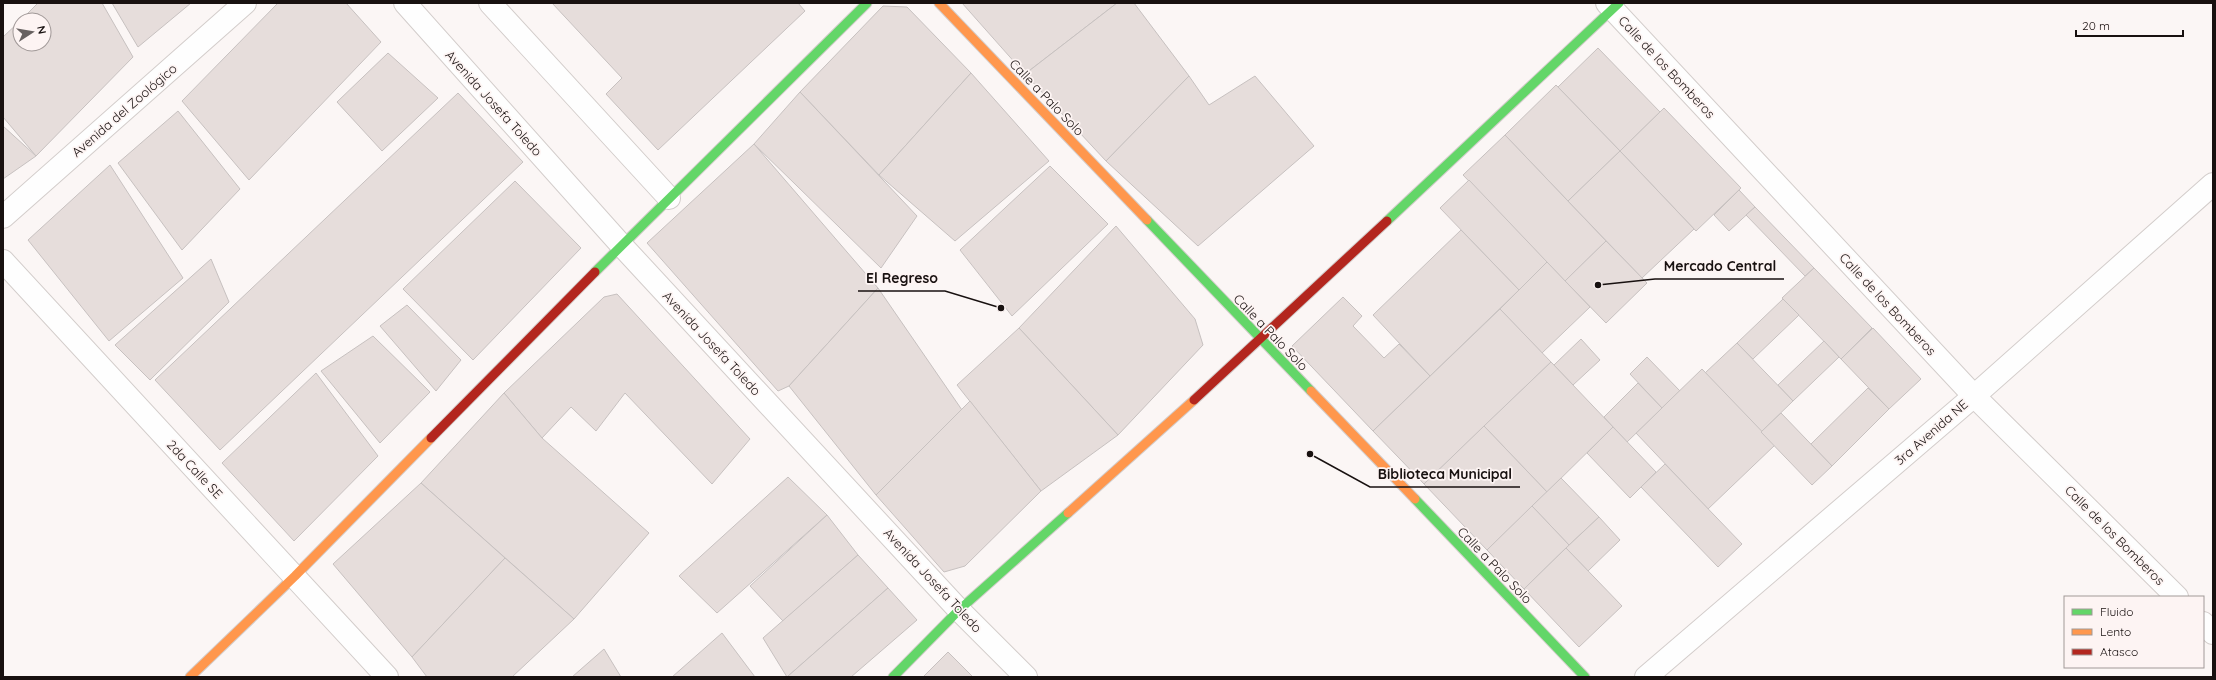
<svg xmlns="http://www.w3.org/2000/svg" width="2216" height="680" viewBox="0 0 2216 680" font-family="Quicksand,sans-serif">
	<style>
		.building { fill: #e6dddb; stroke: #c7c1c0 }
		.lines { fill: none; stroke-linecap: round; stroke-linejoin: round }
		.street-casing { stroke: #d3cdcb; stroke-width: 24 }
		.fast-casing { stroke: #d3cdcb; stroke-width: 11 }
		.slow-casing { stroke: #d3cdcb; stroke-width: 11 }
		.jam-casing { stroke: #d3cdcb; stroke-width: 11 }
		.street { stroke: #fefefe; stroke-width: 22 }
		.fast { stroke: #63d668; stroke-width: 9 }
		.slow { stroke: #ff974d; stroke-width: 9 }
		.jam { stroke: #b3261e; stroke-width: 9 }
		.labels { text-anchor: middle; stroke-width: 3.5; stroke-linejoin: round; paint-order: stroke }
		.street-label { font-size: 13px; fill: #181110; stroke: #fdf4f3 }
		.leader { fill: none; stroke: #181110; stroke-width: 1.5 }
		.callout-dot { fill: #181110; stroke: #fdf4f3; stroke-width: 1.5 }
		.callout-label { font-size: 14px; text-anchor: middle; font-weight: bold; fill: #181110; stroke: #fdf4f3; stroke-width: 3.5; stroke-linejoin: round; paint-order: stroke }
	</style>
	<rect width="100%" height="100%" fill="#fbf6f5"/>
	<g class="building">
		<polygon points="38,3 102,3 133,57 36,156 3,117 3,37 20,21 20,44 44,44 44,20 21,20"/>
		<polygon points="112,3 191,3 138,47"/>
		<polygon points="278,3 346,3 381,42 249,180 182,101"/>
		<polygon points="552,3 798,3 805,11 658,150 606,94 622,78"/>
		<polygon points="962,3 1117,3 1025,74"/>
		<polygon points="1117,3 1134,3 1189,76 1106,161 1025,74"/>
		<polygon points="883,6 907,7 971,73 879,175 800,92"/>
		<polygon points="1598,48 1660,112 1620,151 1558,87"/>
		<polygon points="388,53 438,98 382,151 337,102"/>
		<polygon points="971,73 1049,161 955,241 879,175"/>
		<polygon points="1189,76 1209,105 1255,76 1314,146 1198,246 1106,161"/>
		<polygon points="1556,85 1620,151 1568,201 1505,135"/>
		<polygon points="800,92 917,216 881,268 754,144"/>
		<polygon points="458,93 523,162 220,450 155,380"/>
		<polygon points="1664,108 1741,188 1696,231 1620,151"/>
		<polygon points="178,111 240,189 182,250 118,163"/>
		<polygon points="3,126 36,156 3,179"/>
		<polygon points="1505,135 1606,241 1565,281 1463,175"/>
		<polygon points="754,144 878,288 789,386 778,391 647,243"/>
		<polygon points="1620,151 1694,229 1642,278 1568,201"/>
		<polygon points="110,165 183,278 109,341 28,240"/>
		<polygon points="1050,166 1108,224 1012,316 960,250"/>
		<polygon points="1469,180 1547,262 1519,290 1440,208"/>
		<polygon points="515,181 581,248 473,360 403,289"/>
		<polygon points="1739,190 1755,207 1729,231 1714,215"/>
		<polygon points="1755,207 1814,268 1805,276 1746,215"/>
		<polygon points="1116,226 1195,319 1203,345 1118,435 1019,328"/>
		<polygon points="1461,230 1519,290 1430,376 1373,315"/>
		<polygon points="1606,241 1647,283 1606,323 1565,281"/>
		<polygon points="211,259 229,302 150,380 115,345"/>
		<polygon points="1547,262 1590,307 1542,353 1500,309"/>
		<polygon points="1814,268 1872,328 1841,359 1782,298"/>
		<polygon points="878,288 962,410 876,495 789,386"/>
		<polygon points="617,294 750,439 712,484 625,393 596,431 571,407 542,438 504,393 604,297"/>
		<polygon points="1343,297 1362,316 1353,326 1384,358 1399,344 1430,376 1373,431 1292,346"/>
		<polygon points="1783,299 1799,315 1753,359 1737,343"/>
		<polygon points="407,305 461,360 436,391 380,326"/>
		<polygon points="1500,309 1551,362 1424,484 1373,431"/>
		<polygon points="1019,328 1118,435 1041,491 957,385"/>
		<polygon points="1873,328 1921,379 1889,409 1841,359"/>
		<polygon points="373,336 430,392 380,443 321,371"/>
		<polygon points="1581,339 1600,360 1573,385 1554,365"/>
		<polygon points="1824,341 1839,357 1793,401 1778,385"/>
		<polygon points="1737,343 1793,401 1761,432 1705,373"/>
		<polygon points="1647,357 1680,391 1662,408 1630,374"/>
		<polygon points="1551,362 1613,427 1547,492 1484,426"/>
		<polygon points="1702,369 1775,445 1708,509 1636,433"/>
		<polygon points="316,373 378,456 294,541 222,463"/>
		<polygon points="1638,383 1662,408 1627,442 1604,417"/>
		<polygon points="1868,388 1889,409 1832,466 1811,444"/>
		<polygon points="504,393 542,438 649,533 574,619 421,483"/>
		<polygon points="970,401 1041,491 965,566 944,572 876,495"/>
		<polygon points="1781,413 1832,466 1812,485 1761,432"/>
		<polygon points="1484,426 1547,492 1487,550 1424,484"/>
		<polygon points="1613,427 1656,472 1630,498 1587,453"/>
		<polygon points="1665,464 1742,544 1718,567 1641,487"/>
		<polygon points="788,477 827,515 717,613 679,576"/>
		<polygon points="1561,478 1599,517 1569,545 1532,506"/>
		<polygon points="421,483 505,558 412,657 333,564"/>
		<polygon points="1532,506 1569,545 1524,589 1487,550"/>
		<polygon points="827,515 858,555 783,621 750,586"/>
		<polygon points="1599,517 1620,540 1588,571 1566,548"/>
		<polygon points="1566,548 1622,606 1579,647 1524,589"/>
		<polygon points="858,555 888,588 787,677 763,638"/>
		<polygon points="505,558 574,619 512,677 427,677 412,657"/>
		<polygon points="888,588 917,620 851,677 787,677"/>
		<polygon points="722,633 755,677 672,677"/>
		<polygon points="604,649 621,677 572,677"/>
		<polygon points="948,652 973,677 923,677"/>
	</g>
	<g class="lines">
		<g class="street-casing">
			<g id="street">
				<polyline points="405,3 623,247 959,610 1026,677"/>
				<polyline points="490,3 669,198"/>
				<polyline points="1607,3 1974,396 2177,597"/>
				<polyline points="3,217 245,3"/>
				<polyline points="3,261 387,677"/>
				<polyline points="2203,623 2213,633"/>
				<polyline points="1646,677 1974,396 2213,184"/>
			</g>
		</g>
		<g class="fast-casing">
			<g id="fast">
				<polyline points="1147,220 1311,391"/>
				<polyline points="1387,221 1619,3"/>
				<polyline points="595,272 867,3"/>
				<polyline points="1415,499 1585,677"/>
				<polyline points="893,677 959,610 1068,513"/>
			</g>
		</g>
		<g class="slow-casing">
			<g id="slow">
				<polyline points="939,3 1147,220"/>
				<polyline points="1311,391 1415,499"/>
				<polyline points="1068,513 1194,400"/>
				<polyline points="190,677 295,576 431,438"/>
			</g>
		</g>
		<g class="jam-casing">
			<g id="jam">
				<polyline points="1194,400 1387,221"/>
				<polyline points="431,438 595,272"/>
			</g>
		</g>
		<use href="#street" class="street"/>
		<use href="#fast" class="fast"/>
		<use href="#slow" class="slow"/>
		<use href="#jam" class="jam"/>
	</g>
	<g class="labels">
		<g class="street-label">
			<text transform="translate(1667 67) rotate(47)" y="5">Calle de los Bomberos</text>
			<text transform="translate(1047 97) rotate(46)" y="5">Calle a Palo Solo</text>
			<text transform="translate(494 103) rotate(48)" y="5">Avenida Josefa Toledo</text>
			<text transform="translate(124 110) rotate(-41)" y="5">Avenida del Zoológico</text>
			<text transform="translate(1888 304) rotate(47)" y="5">Calle de los Bomberos</text>
			<text transform="translate(1271 332) rotate(46)" y="5">Calle a Palo Solo</text>
			<text transform="translate(712 343) rotate(47)" y="5">Avenida Josefa Toledo</text>
			<text transform="translate(1931 432) rotate(-41)" y="5">3ra Avenida NE</text>
			<text transform="translate(195 469) rotate(47)" y="5">2da Calle SE</text>
			<text transform="translate(2115 535) rotate(45)" y="5">Calle de los Bomberos</text>
			<text transform="translate(1495 565) rotate(46)" y="5">Calle a Palo Solo</text>
			<text transform="translate(933 580) rotate(47)" y="5">Avenida Josefa Toledo</text>
		</g>
	</g>
	<path class="leader" d="M1598 285L1655 279H1784M1001 308L945 291H858M1310 454L1370 487H1520"/>
	<g class="callout-dot">
		<circle cx="1598" cy="285" r="4"/>
		<circle cx="1001" cy="308" r="4"/>
		<circle cx="1310" cy="454" r="4"/>
	</g>
	<g class="callout-label">
		<text x="1720" y="271">Mercado Central</text>
		<text x="902" y="283">El Regreso</text>
		<text x="1445" y="479">Biblioteca Municipal</text>
	</g>
	<rect width="2216" height="680" fill="none" stroke="#181110" stroke-width="8"/>
	<rect x="2064" y="596" width="140" height="72" fill="#fdf4f3" stroke="#a19998"/>
	<rect x="2072" y="609" width="20" height="6" fill="#63d668" stroke="#a19998"/>
	<text x="2100" y="616" font-size="12" fill="#181110">Fluido</text>
	<rect x="2072" y="629" width="20" height="6" fill="#ff974d" stroke="#a19998"/>
	<text x="2100" y="636" font-size="12" fill="#181110">Lento</text>
	<rect x="2072" y="649" width="20" height="6" fill="#b3261e" stroke="#a19998"/>
	<text x="2100" y="656" font-size="12" fill="#181110">Atasco</text>
	<g transform="translate(32 32) rotate(78)"><circle r="19" fill="#fdf4f3" stroke="#a19998"/>
	<path d="M0-3L7 15L0 10L-7 15Z" fill="#676160"/>
	<text y="-6" font-size="11" font-weight="bold" text-anchor="middle" fill="#181110">N</text>
	</g>
	<path d="M2076 30v6h107v-6" fill="none" stroke="#181110" stroke-width="2"/>
	<text x="2082" y="30" font-size="12" fill="#181110" stroke="#fdf4f3" stroke-width="3" paint-order="stroke">20 m</text>
</svg>
